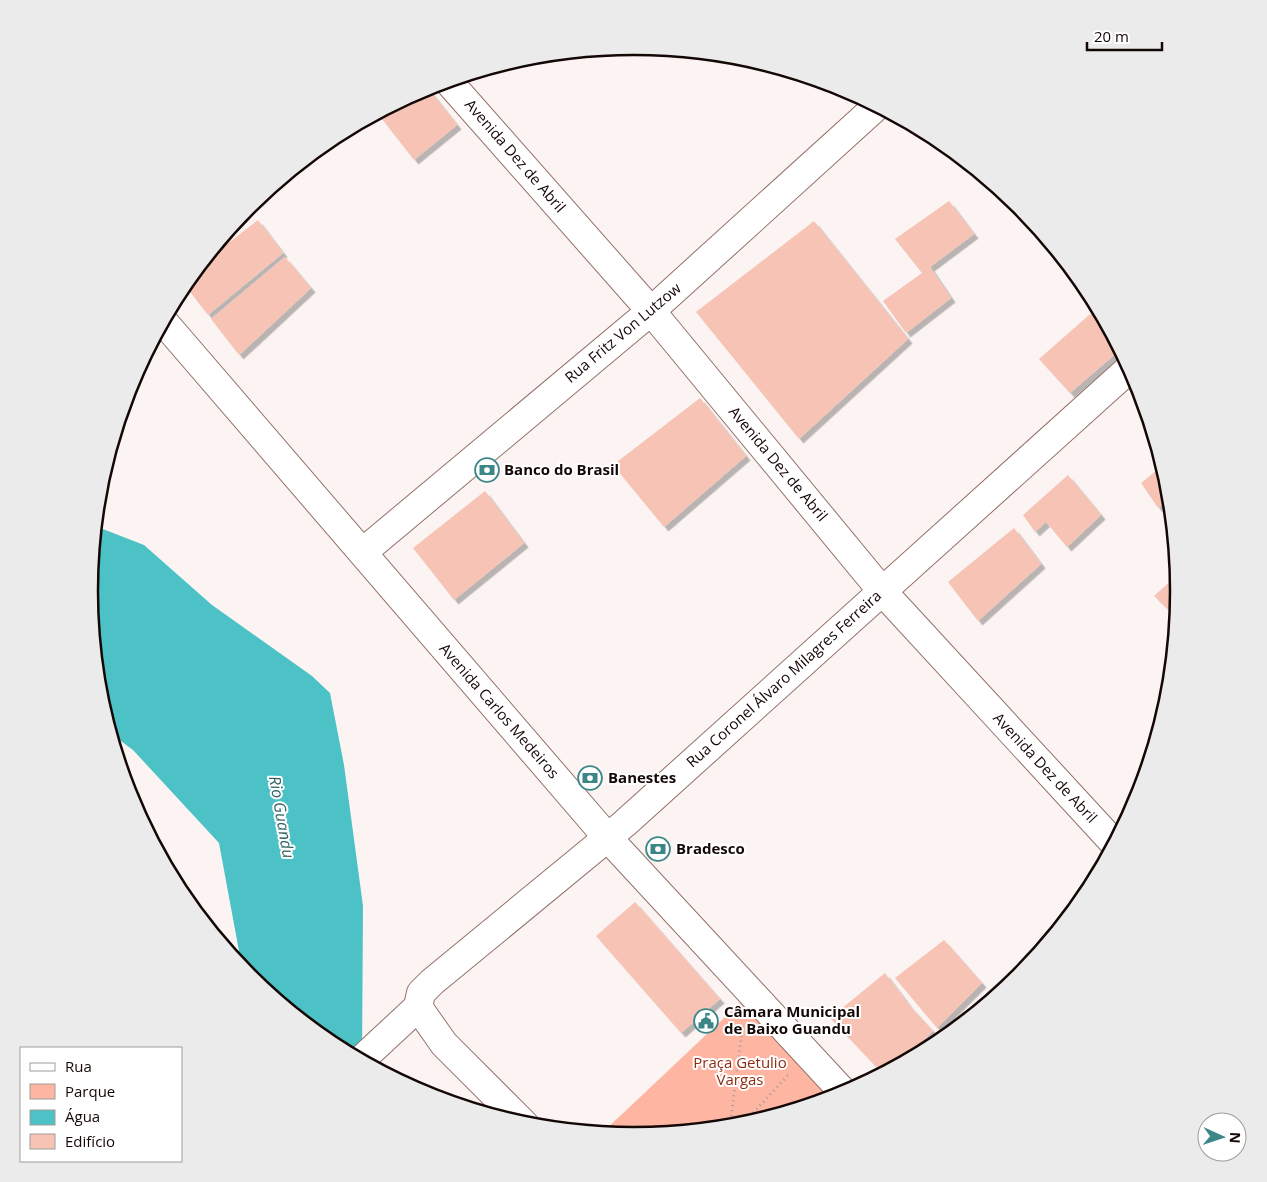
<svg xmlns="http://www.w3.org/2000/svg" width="1267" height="1182" viewBox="0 0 1267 1182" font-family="'Open Sans',sans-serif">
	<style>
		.green { fill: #feb6a3 }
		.water { fill: #4cc2c6 }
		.building { fill: #f7c3b5; filter: url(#shadow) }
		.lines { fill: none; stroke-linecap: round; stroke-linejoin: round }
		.minor-casing { stroke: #927168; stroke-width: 30 }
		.path { stroke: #a69d9b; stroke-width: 3; stroke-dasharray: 1 4; stroke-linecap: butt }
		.minor { stroke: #fff; stroke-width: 28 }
		.labels { text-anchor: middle; stroke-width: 4; stroke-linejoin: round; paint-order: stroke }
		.street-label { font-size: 15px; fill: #140806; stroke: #fff }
		.poi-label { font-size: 15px; font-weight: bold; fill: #140806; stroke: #fff; text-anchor: start }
		.park-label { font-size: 15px; fill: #8c2d13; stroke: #fff }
		.water-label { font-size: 16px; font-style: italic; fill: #2e6061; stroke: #fff }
		.rim { fill: none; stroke: #140806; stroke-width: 2.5 }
	</style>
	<defs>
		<filter id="shadow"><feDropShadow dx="4.5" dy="4.5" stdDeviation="0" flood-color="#0004"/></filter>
	</defs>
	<rect width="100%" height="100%" fill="#fcf4f2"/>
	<polygon class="green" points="743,1000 834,1097 739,1125 633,1136 602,1133"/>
	<polygon class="water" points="95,526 144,545 212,605 312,676 330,693 344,765 363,906 362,1061 331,1044 248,976 238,963 239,951 219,843 133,750 110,733 99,697 89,591"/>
	<g class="building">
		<polygon points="427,87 457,125 414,160 382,119"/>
		<polygon points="949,201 974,234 930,267 951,298 906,333 883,301 922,273 895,239"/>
		<polygon points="258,220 283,253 208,315 184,284 199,266"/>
		<polygon points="814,221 908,339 799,439 696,312"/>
		<polygon points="285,257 311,288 239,355 211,319"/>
		<polygon points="1097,308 1120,350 1070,393 1039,359"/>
		<polygon points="700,398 746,456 664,527 613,465"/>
		<polygon points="1162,466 1168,485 1169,498 1158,508 1141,483"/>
		<polygon points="1068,475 1101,515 1067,547 1046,522 1035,532 1023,515"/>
		<polygon points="485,491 524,543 454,600 413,548"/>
		<polygon points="1014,528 1041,564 978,621 948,582"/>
		<polygon points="1177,575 1178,591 1176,617 1154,596"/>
		<polygon points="635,902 720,999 681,1033 596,936"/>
		<polygon points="944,940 982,983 937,1028 895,978"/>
		<polygon points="885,973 909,1005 933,1031 897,1065 882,1073 830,1018"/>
	</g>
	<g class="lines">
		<g class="minor-casing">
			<g id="minor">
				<polyline points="448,81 651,311 882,591 1114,843"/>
				<polyline points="163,321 607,837 844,1093"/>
				<polyline points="363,552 651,311 877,106"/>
				<polyline points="418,1007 421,993 432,982 624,824 1129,369"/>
				<polyline points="418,1007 444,1044 525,1125"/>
				<polyline points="361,1060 418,1007"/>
			</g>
		</g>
		<g class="path">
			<polyline points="743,1124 790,1073"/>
			<polyline points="730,1126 743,1023"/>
		</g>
		<use href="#minor" class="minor"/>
	</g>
	<defs>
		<g id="bank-ring" transform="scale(1.25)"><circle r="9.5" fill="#fff" stroke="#3d8688" stroke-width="1.5"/><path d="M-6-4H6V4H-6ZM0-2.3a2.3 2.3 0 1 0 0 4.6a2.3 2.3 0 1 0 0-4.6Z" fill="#3d8688"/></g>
		<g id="civic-ring" transform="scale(1.25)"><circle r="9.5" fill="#fff" stroke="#3d8688" stroke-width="1.5"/><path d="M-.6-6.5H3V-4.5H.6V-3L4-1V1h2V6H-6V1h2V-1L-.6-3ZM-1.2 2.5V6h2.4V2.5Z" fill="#3d8688"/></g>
	</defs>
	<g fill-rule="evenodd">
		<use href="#bank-ring" x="487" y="470"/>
		<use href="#bank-ring" x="590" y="778"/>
		<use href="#bank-ring" x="658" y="849"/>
		<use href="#civic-ring" x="706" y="1021"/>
	</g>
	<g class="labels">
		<g class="street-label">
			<text transform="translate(515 156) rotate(49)" y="5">Avenida Dez de Abril</text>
			<text transform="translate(623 333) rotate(-40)" y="5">Rua Fritz Von Lutzow</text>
			<text transform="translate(778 464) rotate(50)" y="5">Avenida Dez de Abril</text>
			<text transform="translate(784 679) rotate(-42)" y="5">Rua Coronel Álvaro Milagres Ferreira</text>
			<text transform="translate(499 711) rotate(49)" y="5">Avenida Carlos Medeiros</text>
			<text transform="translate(1045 768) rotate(47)" y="5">Avenida Dez de Abril</text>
		</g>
		<g class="poi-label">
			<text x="504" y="475">Banco do Brasil</text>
			<text x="608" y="783">Banestes</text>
			<text x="676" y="854">Bradesco</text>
			<text x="724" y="1017">Câmara Municipal<tspan x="724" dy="17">de Baixo Guandu</tspan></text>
		</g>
		<g class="park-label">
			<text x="740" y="1068">Praça Getulio<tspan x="740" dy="17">Vargas</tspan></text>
		</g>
		<g class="water-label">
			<text transform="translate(282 817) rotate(80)" y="6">Rio Guandu</text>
		</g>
	</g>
	<path d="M0 0H1267V1182H0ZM98 591a536 536 0 1 1 1072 0a536 536 0 1 1-1072 0Z" fill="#ecebeb" fill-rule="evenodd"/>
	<path class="rim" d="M98 591a536 536 0 1 1 1072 0a536 536 0 1 1-1072 0Z"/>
	<rect x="20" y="1047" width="162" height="115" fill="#ffffff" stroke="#a19c9b"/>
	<rect x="30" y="1063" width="25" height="8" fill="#ffffff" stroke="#a19c9b"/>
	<text x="65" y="1072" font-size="15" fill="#140806">Rua</text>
	<rect x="30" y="1084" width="25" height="15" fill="#feb6a3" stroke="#a19c9b"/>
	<text x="65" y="1097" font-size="15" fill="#140806">Parque</text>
	<rect x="30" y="1110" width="25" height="15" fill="#4cc2c6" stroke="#a19c9b"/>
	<text x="65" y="1122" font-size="15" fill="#140806">Água</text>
	<rect x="30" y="1134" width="25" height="15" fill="#f7c3b5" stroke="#a19c9b"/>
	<text x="65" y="1147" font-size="15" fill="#140806">Edifício</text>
	<g transform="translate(1222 1137) rotate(93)"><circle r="24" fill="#ffffff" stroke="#a19c9b"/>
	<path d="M0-4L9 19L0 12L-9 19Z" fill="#3d8688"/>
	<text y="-8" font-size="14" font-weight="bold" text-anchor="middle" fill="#140806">N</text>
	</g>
	<path d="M1087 42v8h75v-8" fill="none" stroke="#140806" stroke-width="2.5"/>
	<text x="1094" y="42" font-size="15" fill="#140806" stroke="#ffffff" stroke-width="4" paint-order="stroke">20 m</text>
</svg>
